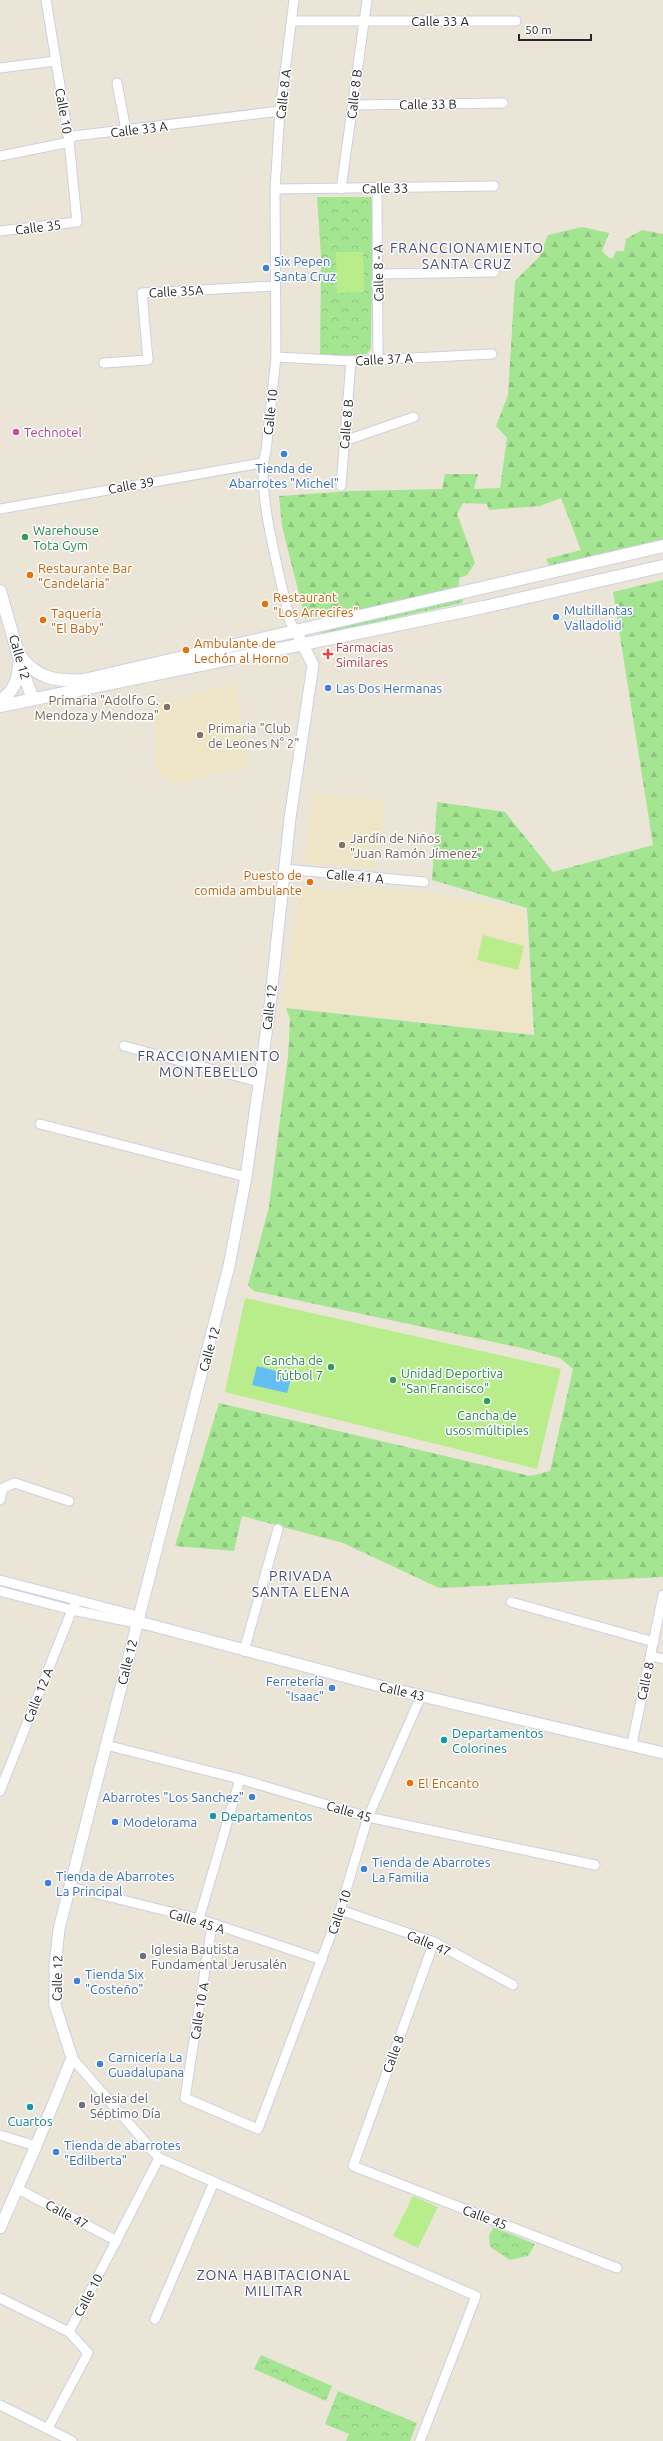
<svg xmlns="http://www.w3.org/2000/svg" width="663" height="2441" viewBox="0 0 663 2441" font-family="Ubuntu,sans-serif">
	<style>
		.education { fill: #eee5c6 }
		.grass { fill: url(#grass-dots) }
		.forest { fill: url(#forest-firs) }
		.park { fill: url(#park-crowns) }
		.pitch { fill: #b9ed8c }
		.water { fill: #65bef3 }
		.lines { fill: none; stroke-linecap: round; stroke-linejoin: round }
		.minor-casing { stroke: #cdcfe2; stroke-width: 11 }
		.tertiary-casing { stroke: #cdcfe2; stroke-width: 13 }
		.secondary-casing { stroke: #cdcfe2; stroke-width: 14 }
		.minor { stroke: #fff; stroke-width: 9 }
		.tertiary { stroke: #fff; stroke-width: 11 }
		.secondary { stroke: #fff; stroke-width: 12 }
		.shop-dot { fill: #3f7fe0; stroke: #fff; stroke-width: 1.5 }
		.hotel-dot { fill: #d1479c; stroke: #fff; stroke-width: 1.5 }
		.leisure-dot { fill: #2e9e5b; stroke: #fff; stroke-width: 1.5 }
		.food-dot { fill: #e8710a; stroke: #fff; stroke-width: 1.5 }
		.health-dot { fill: #e0444e; stroke: #fff; stroke-width: 1.5 }
		.education-dot { fill: #8d6e63; stroke: #fff; stroke-width: 1.5 }
		.culture-dot { fill: #0f9aa8; stroke: #fff; stroke-width: 1.5 }
		.worship-dot { fill: #6b7280; stroke: #fff; stroke-width: 1.5 }
		.labels { text-anchor: middle; stroke-width: 3; stroke-linejoin: round; paint-order: stroke }
		.street-label { font-size: 13px; fill: #272727; stroke: #fff }
		.shop-label { font-size: 13px; fill: #366cbe; stroke: #fff; text-anchor: start }
		.hotel-label { font-size: 13px; fill: #b23c85; stroke: #fff; text-anchor: start }
		.leisure-label { font-size: 13px; fill: #27864d; stroke: #fff; text-anchor: start }
		.food-label { font-size: 13px; fill: #c56008; stroke: #fff; text-anchor: start }
		.health-label { font-size: 13px; fill: #be3a42; stroke: #fff; text-anchor: start }
		.education-label { font-size: 13px; fill: #785e54; stroke: #fff; text-anchor: start }
		.culture-label { font-size: 13px; fill: #0d838f; stroke: #fff; text-anchor: start }
		.worship-label { font-size: 13px; fill: #5b616d; stroke: #fff; text-anchor: start }
		.neighbourhood-label { font-size: 14px; letter-spacing: 1px; fill: #464a79; stroke: #fff }
	</style>
	<defs>
		<pattern id="grass-dots" width="8" height="8" patternUnits="userSpaceOnUse"><rect width="8" height="8" fill="#a4e591"/><path d="M2 2h.1M6 6h.1" fill="none" stroke="#8dc47d" stroke-width="1.8" stroke-linecap="round"/></pattern>
		<pattern id="forest-firs" width="22" height="20" patternUnits="userSpaceOnUse"><rect width="22" height="20" fill="#a4e591"/><path d="M5 1l3.5 6h-7zM16 11l3.5 6h-7z" fill="#8dc47d"/></pattern>
		<pattern id="park-crowns" width="20" height="18" patternUnits="userSpaceOnUse"><rect width="20" height="18" fill="#a4e591"/><path d="M2 6a3 3 0 1 1 6 0M12 15a3 3 0 1 1 6 0" fill="none" stroke="#8dc47d"/></pattern>
	</defs>
	<rect width="100%" height="100%" fill="#ebe5d8"/>
	<g class="education">
		<polygon points="235,684 250,766 175,784 156,770 157,704"/>
		<polygon points="313,793 385,801 376,869 304,862"/>
		<polygon points="349,885 454,897 524,910 531,1033 282,1006 300,887 348,893"/>
	</g>
	<polygon class="grass" points="460,597 463,599 462,603 323,634 320,632"/>
	<g class="forest">
		<polygon points="582,227 609,233 602,251 609,258 613,258 616,251 624,251 626,239 642,230 663,234 663,542 550,567 546,559 581,550 561,498 540,506 489,510 487,504 463,503 457,514 475,563 467,575 459,578 459,587 331,617 327,612 305,618 282,526 279,496 353,491 442,489 445,474 478,474 474,489 500,488 507,438 496,426 508,395 515,281 539,257 548,235"/>
		<polygon points="663,580 663,1577 439,1588 343,1543 242,1516 234,1551 175,1546 219,1403 530,1476 550,1471 573,1369 560,1358 522,1348 254,1291 248,1285 269,1207 288,1056 290,1019 286,1008 534,1035 527,908 432,880 437,802 505,812 553,872 653,845 613,592"/>
	</g>
	<g class="park">
		<polygon points="317,197 373,197 371,348 367,354 320,357 321,256"/>
		<polygon points="494,2227 535,2244 528,2256 510,2260 490,2247 489,2235"/>
		<polygon points="261,2355 332,2386 326,2401 254,2369"/>
		<polygon points="338,2391 417,2423 410,2441 346,2441 349,2434 325,2424"/>
	</g>
	<g class="pitch">
		<polygon points="336,252 363,252 364,292 337,293"/>
		<polygon points="483,935 524,946 518,970 477,960"/>
		<polygon points="245,1298 561,1369 537,1469 225,1392"/>
		<polygon points="413,2196 438,2207 418,2248 393,2236"/>
	</g>
	<polygon class="water" points="257,1366 292,1375 287,1393 252,1385"/>
	<g class="lines">
		<g class="minor-casing">
			<g id="minor">
				<path d="M294,0L280,111L275,189L276,357L266,451C254,487 282,582 290,622L296,631"/>
				<polyline points="292,21 516,21"/>
				<polyline points="0,68 55,61"/>
				<polyline points="117,83 126,130"/>
				<polyline points="353,105 503,103"/>
				<polyline points="0,156 65,143 74,136 280,111"/>
				<polyline points="377,188 378,359"/>
				<polyline points="275,189 494,186"/>
				<polyline points="341,189 367,0"/>
				<polyline points="0,231 77,222 69,141 46,0"/>
				<polyline points="378,274 494,272"/>
				<polyline points="276,357 351,361 492,354"/>
				<polyline points="104,363 148,360 142,293 275,286"/>
				<polyline points="344,441 414,417"/>
				<polyline points="341,486 351,361"/>
				<polyline points="0,509 262,463"/>
				<polyline points="285,869 424,882"/>
				<polyline points="124,1046 259,1082"/>
				<polyline points="40,1124 246,1177"/>
				<polyline points="0,1500 3,1488 15,1483 69,1501"/>
				<polyline points="0,1580 138,1616"/>
				<polyline points="0,1591 72,1610 136,1623"/>
				<polyline points="511,1602 654,1642"/>
				<polyline points="244,1651 278,1529"/>
				<polyline points="651,1656 663,1659"/>
				<polyline points="632,1744 663,1595"/>
				<polyline points="106,1745 240,1779 368,1817 595,1865"/>
				<polyline points="0,1791 72,1610 77,1601"/>
				<polyline points="70,1887 199,1919 322,1960"/>
				<polyline points="340,1910 434,1942 513,1985"/>
				<polyline points="199,1919 240,1779"/>
				<polyline points="212,1925 185,2098 258,2129 340,1910 368,1817 421,1696"/>
				<polyline points="434,1942 353,2166 617,2268"/>
				<polyline points="72,2058 159,2158 476,2296 420,2441"/>
				<polyline points="0,2135 36,2146"/>
				<polyline points="18,2189 117,2241"/>
				<polyline points="0,2298 69,2332 88,2353 48,2428"/>
				<polyline points="155,2319 214,2182"/>
				<polyline points="69,2332 159,2158"/>
				<polyline points="0,2405 72,2441"/>
			</g>
		</g>
		<g class="tertiary-casing">
			<g id="tertiary">
				<polyline points="136,1623 143,1623 380,1686 663,1753"/>
				<polyline points="0,2228 36,2146 72,2058 55,2005 55,1966 59,1929 229,1266 246,1177 270,1006 290,818 313,665 296,631"/>
			</g>
		</g>
		<g class="secondary-casing">
			<g id="secondary">
				<polyline points="0,591 25,678 33,699"/>
				<path d="M19,654C35,678 56,682 84,680L663,546"/>
				<path d="M0,701C13,692 18,681 19,665"/>
				<polyline points="0,706 484,607 663,566"/>
			</g>
		</g>
		<use href="#minor" class="minor"/>
		<use href="#tertiary" class="tertiary"/>
		<use href="#secondary" class="secondary"/>
	</g>
	<g class="shop-dot">
		<circle cx="266" cy="268" r="4"/>
		<circle cx="284" cy="454" r="4"/>
		<circle cx="556" cy="617" r="4"/>
		<circle cx="328" cy="688" r="4"/>
		<circle cx="332" cy="1688" r="4"/>
		<circle cx="252" cy="1797" r="4"/>
		<circle cx="115" cy="1822" r="4"/>
		<circle cx="364" cy="1869" r="4"/>
		<circle cx="48" cy="1883" r="4"/>
		<circle cx="77" cy="1981" r="4"/>
		<circle cx="100" cy="2064" r="4"/>
		<circle cx="56" cy="2152" r="4"/>
	</g>
	<circle class="hotel-dot" cx="16" cy="432" r="4"/>
	<g class="leisure-dot">
		<circle cx="25" cy="537" r="4"/>
		<circle cx="331" cy="1367" r="4"/>
		<circle cx="393" cy="1380" r="4"/>
		<circle cx="487" cy="1401" r="4"/>
	</g>
	<g class="food-dot">
		<circle cx="30" cy="575" r="4"/>
		<circle cx="265" cy="604" r="4"/>
		<circle cx="43" cy="620" r="4"/>
		<circle cx="186" cy="650" r="4"/>
		<circle cx="310" cy="882" r="4"/>
		<circle cx="410" cy="1783" r="4"/>
	</g>
	<path class="health-dot" d="M326 648h4v4h4v4h-4v4h-4v-4h-4v-4h4z"/>
	<g class="education-dot">
		<circle cx="167" cy="707" r="4"/>
		<circle cx="200" cy="735" r="4"/>
		<circle cx="342" cy="845" r="4"/>
	</g>
	<g class="culture-dot">
		<circle cx="444" cy="1740" r="4"/>
		<circle cx="213" cy="1816" r="4"/>
		<circle cx="30" cy="2107" r="4"/>
	</g>
	<g class="worship-dot">
		<circle cx="143" cy="1956" r="4"/>
		<circle cx="82" cy="2105" r="4"/>
	</g>
	<g class="labels">
		<g class="street-label">
			<text x="440" y="26">Calle 33 A</text>
			<text transform="translate(283 94) rotate(-83)" y="5">Calle 8 A</text>
			<text transform="translate(354 94) rotate(-83)" y="5">Calle 8 B</text>
			<text transform="translate(428 104) rotate(-1)" y="5">Calle 33 B</text>
			<text transform="translate(64 111) rotate(80)" y="5">Calle 10</text>
			<text transform="translate(139 129) rotate(-7)" y="5">Calle 33 A</text>
			<text transform="translate(385 188) rotate(-1)" y="5">Calle 33</text>
			<text transform="translate(38 227) rotate(-7)" y="5">Calle 35</text>
			<text transform="translate(378 273) rotate(-91)" y="5">Calle 8 - A</text>
			<text transform="translate(176 291) rotate(-3)" y="5">Calle 35A</text>
			<text transform="translate(384 359) rotate(-3)" y="5">Calle 37 A</text>
			<text transform="translate(270 412) rotate(-84)" y="5">Calle 10</text>
			<text transform="translate(346 424) rotate(-85)" y="5">Calle 8 B</text>
			<text transform="translate(131 485) rotate(-10)" y="5">Calle 39</text>
			<text transform="translate(20 657) rotate(74)" y="5">Calle 12</text>
			<text transform="translate(355 876) rotate(5)" y="5">Calle 41 A</text>
			<text transform="translate(269 1007) rotate(-83)" y="5">Calle 12</text>
			<text transform="translate(209 1349) rotate(-74)" y="5">Calle 12</text>
			<text transform="translate(127 1662) rotate(-76)" y="5">Calle 12</text>
			<text transform="translate(645 1681) rotate(-78)" y="5">Calle 8</text>
			<text transform="translate(402 1691) rotate(13)" y="5">Calle 43</text>
			<text transform="translate(38 1695) rotate(-68)" y="5">Calle 12 A</text>
			<text transform="translate(349 1811) rotate(16)" y="5">Calle 45</text>
			<text transform="translate(339 1912) rotate(-71)" y="5">Calle 10</text>
			<text transform="translate(197 1921) rotate(17)" y="5">Calle 45 A</text>
			<text transform="translate(429 1943) rotate(23)" y="5">Calle 47</text>
			<text transform="translate(57 1978) rotate(-89)" y="5">Calle 12</text>
			<text transform="translate(199 2011) rotate(-81)" y="5">Calle 10 A</text>
			<text transform="translate(393 2054) rotate(-70)" y="5">Calle 8</text>
			<text transform="translate(67 2214) rotate(28)" y="5">Calle 47</text>
			<text transform="translate(485 2217) rotate(21)" y="5">Calle 45</text>
			<text transform="translate(88 2295) rotate(-62)" y="5">Calle 10</text>
		</g>
		<g class="shop-label">
			<text x="274" y="266">Six Pepen<tspan x="274" dy="15">Santa Cruz</tspan></text>
			<text x="284" y="473" text-anchor="middle">Tienda de<tspan x="284" dy="15">Abarrotes "Michel"</tspan></text>
			<text x="564" y="615">Multillantas<tspan x="564" dy="15">Valladolid</tspan></text>
			<text x="336" y="693">Las Dos Hermanas</text>
			<text x="324" y="1686" text-anchor="end">Ferretería<tspan x="324" dy="15">"Isaac"</tspan></text>
			<text x="244" y="1802" text-anchor="end">Abarrotes "Los Sanchez"</text>
			<text x="123" y="1827">Modelorama</text>
			<text x="372" y="1867">Tienda de Abarrotes<tspan x="372" dy="15">La Familia</tspan></text>
			<text x="56" y="1881">Tienda de Abarrotes<tspan x="56" dy="15">La Principal</tspan></text>
			<text x="85" y="1979">Tienda Six<tspan x="85" dy="15">"Costeño"</tspan></text>
			<text x="108" y="2062">Carnicería La<tspan x="108" dy="15">Guadalupana</tspan></text>
			<text x="64" y="2150">Tienda de abarrotes<tspan x="64" dy="15">"Edilberta"</tspan></text>
		</g>
		<g class="hotel-label">
			<text x="24" y="437">Technotel</text>
		</g>
		<g class="leisure-label">
			<text x="33" y="535">Warehouse<tspan x="33" dy="15">Tota Gym</tspan></text>
			<text x="323" y="1365" text-anchor="end">Cancha de<tspan x="323" dy="15">fútbol 7</tspan></text>
			<text x="401" y="1378">Unidad Deportiva<tspan x="401" dy="15">"San Francisco"</tspan></text>
			<text x="487" y="1420" text-anchor="middle">Cancha de<tspan x="487" dy="15">usos múltiples</tspan></text>
		</g>
		<g class="food-label">
			<text x="38" y="573">Restaurante Bar<tspan x="38" dy="15">"Candelaria"</tspan></text>
			<text x="273" y="602">Restaurant<tspan x="273" dy="15">"Los Arrecifes"</tspan></text>
			<text x="51" y="618">Taquería<tspan x="51" dy="15">"El Baby"</tspan></text>
			<text x="194" y="648">Ambulante de<tspan x="194" dy="15">Lechón al Horno</tspan></text>
			<text x="302" y="880" text-anchor="end">Puesto de<tspan x="302" dy="15">comida ambulante</tspan></text>
			<text x="418" y="1788">El Encanto</text>
		</g>
		<g class="health-label">
			<text x="336" y="652">Farmacias<tspan x="336" dy="15">Similares</tspan></text>
		</g>
		<g class="education-label">
			<text x="159" y="705" text-anchor="end">Primaria "Adolfo G.<tspan x="159" dy="15">Mendoza y Mendoza"</tspan></text>
			<text x="208" y="733">Primaria "Club<tspan x="208" dy="15">de Leones N° 2"</tspan></text>
			<text x="350" y="843">Jardín de Niños<tspan x="350" dy="15">"Juan Ramón Jímenez"</tspan></text>
		</g>
		<g class="culture-label">
			<text x="452" y="1738">Departamentos<tspan x="452" dy="15">Colorines</tspan></text>
			<text x="221" y="1821">Departamentos</text>
			<text x="30" y="2126" text-anchor="middle">Cuartos</text>
		</g>
		<g class="worship-label">
			<text x="151" y="1954">Iglesia Bautista<tspan x="151" dy="15">Fundamental Jerusalén</tspan></text>
			<text x="90" y="2103">Iglesia del<tspan x="90" dy="15">Séptimo Día</tspan></text>
		</g>
		<g class="neighbourhood-label">
			<text x="467" y="253">FRANCCIONAMIENTO<tspan x="467" dy="16">SANTA CRUZ</tspan></text>
			<text x="209" y="1061">FRACCIONAMIENTO<tspan x="209" dy="16">MONTEBELLO</tspan></text>
			<text x="301" y="1581">PRIVADA<tspan x="301" dy="16">SANTA ELENA</tspan></text>
			<text x="274" y="2280">ZONA HABITACIONAL<tspan x="274" dy="16">MILITAR</tspan></text>
		</g>
	</g>
	<path d="M519 34v6h72v-6" fill="none" stroke="#272727" stroke-width="2"/>
	<text x="525" y="34" font-size="12" fill="#272727" stroke="#ffffff" stroke-width="3" paint-order="stroke">50 m</text>
</svg>
